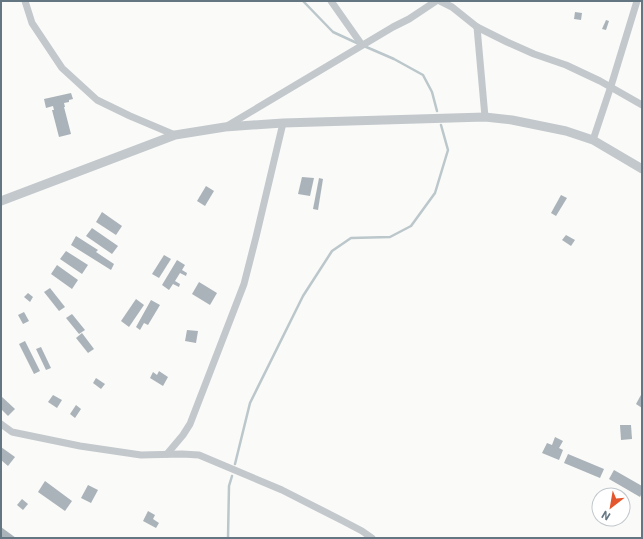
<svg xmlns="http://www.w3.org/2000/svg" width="643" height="539" viewBox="0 0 643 539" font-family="Roboto,sans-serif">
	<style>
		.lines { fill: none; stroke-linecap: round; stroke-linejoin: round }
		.stream { stroke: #bbc7cb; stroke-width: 2.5 }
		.building { fill: #aab3b9 }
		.minor { stroke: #c3c8cc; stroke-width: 7 }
		.tertiary { stroke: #c3c8cc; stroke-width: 9 }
	</style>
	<rect width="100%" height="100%" fill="#fafaf8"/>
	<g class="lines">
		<g class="stream">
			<polyline points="303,1 333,32 359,44"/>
			<polyline points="364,46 394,59 423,75 432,92 437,111"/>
			<polyline points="235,464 250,403 303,296 332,251 351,238 390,237 411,226 435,193 448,150 441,125"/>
			<polyline points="228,538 229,486 232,476"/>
		</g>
	</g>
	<g class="building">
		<polygon points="575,12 582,13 581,20 574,19"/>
		<polygon points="606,20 609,21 606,30 602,29"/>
		<polygon points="71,93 73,99 69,100 69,102 64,103 65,107 64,107 71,134 59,137 52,110 54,110 53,106 46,108 44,99"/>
		<polygon points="302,177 314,178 310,196 298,194"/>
		<polygon points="319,178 323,179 318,210 313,209"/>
		<polygon points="206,186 214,191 205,206 197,201"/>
		<polygon points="561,195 567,198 556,216 551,213"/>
		<polygon points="102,212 122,226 116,235 96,222"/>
		<polygon points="92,228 118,246 112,254 86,236"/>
		<polygon points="566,235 575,240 571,246 562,240"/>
		<polygon points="76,236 98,250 96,252 114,264 111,270 71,245"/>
		<polygon points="66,251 88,265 82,274 60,259"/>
		<polygon points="164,255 171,259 159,278 152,274"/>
		<polygon points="177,260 185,265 182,270 187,273 186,276 180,273 175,281 180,284 179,287 173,284 169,290 162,285"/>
		<polygon points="57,265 78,280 72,289 51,274"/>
		<polygon points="199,282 217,293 210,305 192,294"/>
		<polygon points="50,288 65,307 59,311 44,292"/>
		<polygon points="28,293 33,297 30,302 24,297"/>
		<polygon points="136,299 144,305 129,327 121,321"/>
		<polygon points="151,300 160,305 148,325 144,323 140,330 136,327"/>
		<polygon points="24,312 29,321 23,324 18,315"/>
		<polygon points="72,314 85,330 79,334 66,318"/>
		<polygon points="187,330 198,331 196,343 185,341"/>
		<polygon points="82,333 94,349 88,353 76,338"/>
		<polygon points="25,341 40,371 34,374 19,344"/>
		<polygon points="41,347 51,368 46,370 36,349"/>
		<polygon points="159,371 168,377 163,386 150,378 153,372 157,375"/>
		<polygon points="96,378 105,384 101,389 93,383"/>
		<polygon points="642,393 642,408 636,404"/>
		<polygon points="53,395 62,400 57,408 48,402"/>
		<polygon points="1,396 15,409 8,416 1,409"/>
		<polygon points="76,405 81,409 75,418 70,414"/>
		<polygon points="620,425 631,425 632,439 621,440"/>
		<polygon points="555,437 563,441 559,448 563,450 559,460 542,453 547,443 552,445"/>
		<polygon points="1,447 15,457 8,466 1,460"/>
		<polygon points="568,454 604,469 600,478 564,463"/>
		<polygon points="614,470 642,486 642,493 640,497 609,479"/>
		<polygon points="45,481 72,501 65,511 38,492"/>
		<polygon points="88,485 98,490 91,503 81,498"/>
		<polygon points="22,499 28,504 23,510 17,505"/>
		<polygon points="148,511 155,515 153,519 159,523 156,528 143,521"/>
		<polygon points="1,527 16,538 1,538"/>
	</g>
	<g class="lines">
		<g class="minor">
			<polyline points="25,1 32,23 62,68 97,100 130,116 175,135"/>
			<polyline points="331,1 362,45"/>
			<polyline points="440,1 452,7 477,27 507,42 534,54 566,65 600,81 642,105"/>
			<polyline points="477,27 485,117"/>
			<polyline points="227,126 393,27 409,19 436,1"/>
			<polyline points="593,140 611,86 637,1"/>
			<polyline points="1,424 12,432 80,446 141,455 182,454 199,455 282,490 343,521 362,531 372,538"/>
			<polyline points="167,454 183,435 190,424 244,284 256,237 283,123"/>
		</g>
		<polyline class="tertiary" points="1,201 175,135 225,127 283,123 485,117 512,120 566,131 593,140 642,169"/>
	</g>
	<rect width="643" height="539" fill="none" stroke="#657683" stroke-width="4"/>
	<g transform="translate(611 507) rotate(211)"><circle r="19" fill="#ffffff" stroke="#c1c8cd"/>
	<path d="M0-3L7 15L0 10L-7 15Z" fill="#e4572e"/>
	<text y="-6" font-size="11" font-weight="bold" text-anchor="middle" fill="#657683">N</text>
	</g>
</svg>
